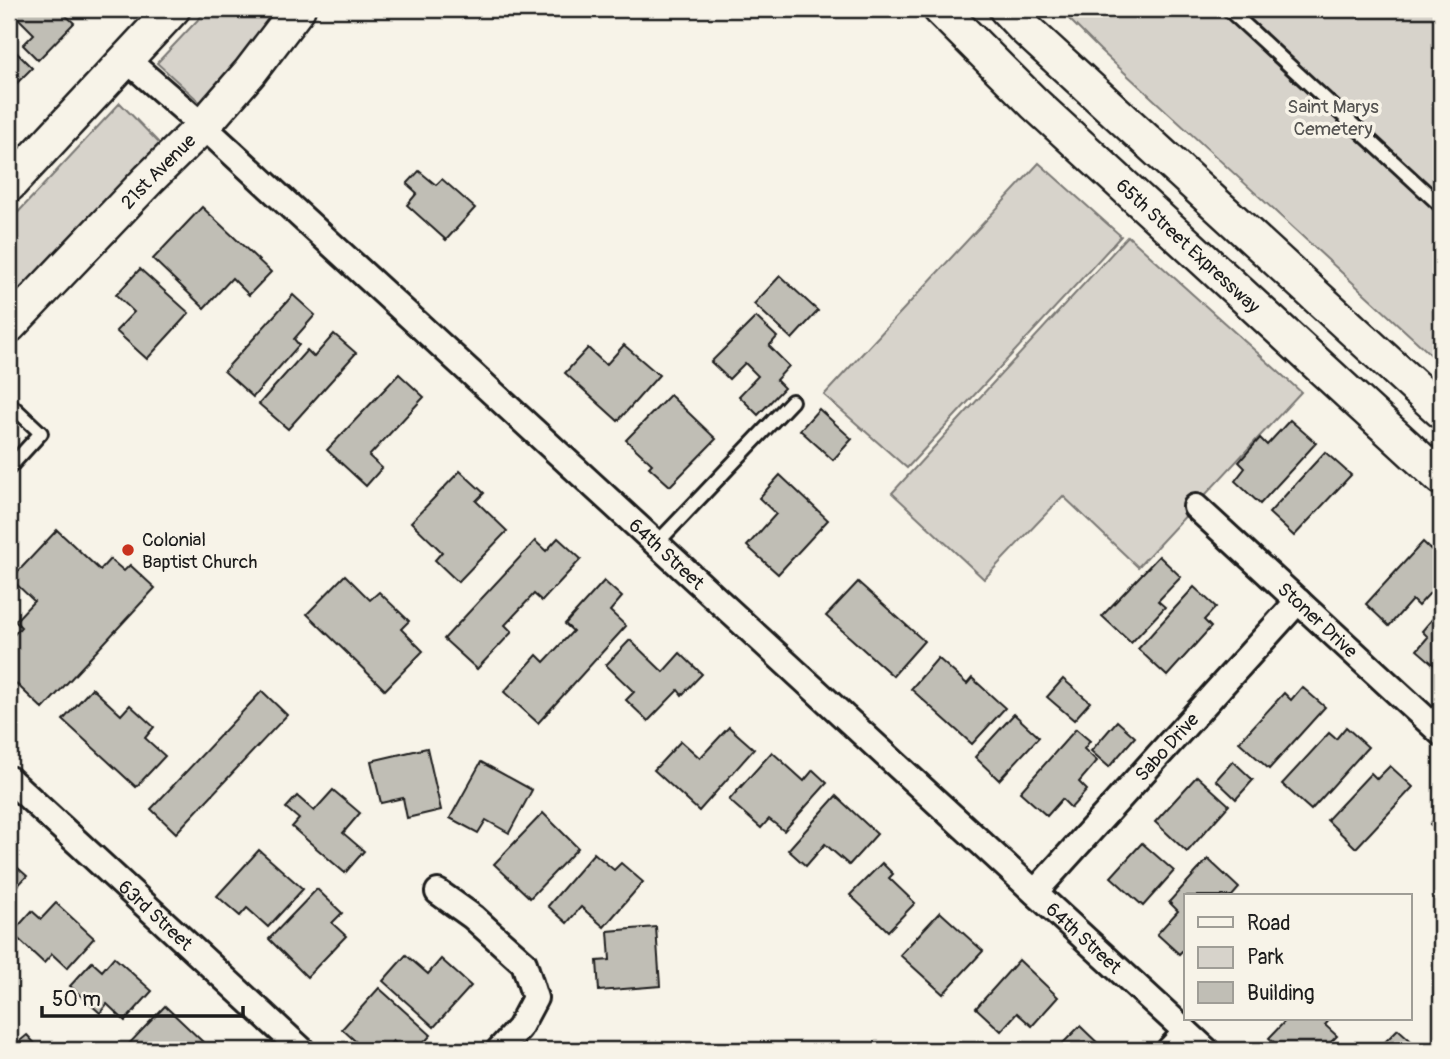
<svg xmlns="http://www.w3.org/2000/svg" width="1450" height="1059" viewBox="0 0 1450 1059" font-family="Pangolin,sans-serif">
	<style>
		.green { fill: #d7d3cb; stroke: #7a7874; stroke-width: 2 }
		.building { fill: #c0beb5; stroke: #1c1c1c; stroke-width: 2 }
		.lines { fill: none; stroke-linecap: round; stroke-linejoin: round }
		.lane-casing { stroke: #1c1c1c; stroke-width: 18 }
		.street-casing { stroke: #1c1c1c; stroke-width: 30 }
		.secondary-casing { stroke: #1c1c1c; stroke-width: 38 }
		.lane { stroke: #f7f3e8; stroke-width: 12 }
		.street { stroke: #f7f3e8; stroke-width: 24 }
		.secondary { stroke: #f7f3e8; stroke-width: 33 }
		.poi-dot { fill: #c8321e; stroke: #f7f3e8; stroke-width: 2.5 }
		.labels { text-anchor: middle; stroke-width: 7; stroke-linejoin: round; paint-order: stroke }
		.park-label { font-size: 19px; fill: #545351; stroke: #f7f3e8 }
		.street-label { font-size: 19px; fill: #1c1c1c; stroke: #f7f3e8 }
		.poi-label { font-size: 19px; fill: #1c1c1c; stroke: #f7f3e8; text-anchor: start }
	</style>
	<rect width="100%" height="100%" fill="#f7f3e8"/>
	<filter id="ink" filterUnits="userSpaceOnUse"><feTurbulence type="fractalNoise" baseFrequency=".0143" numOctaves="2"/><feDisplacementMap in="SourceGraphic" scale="14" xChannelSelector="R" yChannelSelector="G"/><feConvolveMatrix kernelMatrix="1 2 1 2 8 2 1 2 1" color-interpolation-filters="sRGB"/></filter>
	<g filter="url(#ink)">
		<g class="green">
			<polygon points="208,9 281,9 203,105 157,63"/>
			<polygon points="1059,9 1441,9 1441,364 1100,50"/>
			<polygon points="120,103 162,146 9,310 9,222"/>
			<polygon points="1039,163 1121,236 907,468 824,395"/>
			<polygon points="1128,236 1301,392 1138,567 1063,496 984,579 892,493"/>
		</g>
		<g class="building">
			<polygon points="19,9 59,9 74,23 38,60 23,45 34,34 14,14"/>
			<polygon points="9,45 32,68 9,91"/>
			<polygon points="419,171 436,185 442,179 475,208 446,240 407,205 417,193 407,184"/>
			<polygon points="202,207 271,272 249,295 232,278 204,308 153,259"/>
			<polygon points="140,269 189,313 147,359 116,331 134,312 116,295"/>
			<polygon points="780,276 818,311 792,339 754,304"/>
			<polygon points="293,295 315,315 294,339 299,345 253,397 224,371"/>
			<polygon points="756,317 777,337 769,346 789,366 776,380 784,388 758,415 739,396 758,376 745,363 729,379 711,362"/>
			<polygon points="334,334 356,353 288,429 259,404 307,350 314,357"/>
			<polygon points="624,345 659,375 618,421 565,373 588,348 606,365"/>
			<polygon points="399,374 424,397 369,456 382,468 366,486 327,450"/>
			<polygon points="670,395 716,439 670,486 649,467 652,464 626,440"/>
			<polygon points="819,409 852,439 833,460 800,430"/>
			<polygon points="1290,420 1316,443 1260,504 1235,481 1245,468 1239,462 1260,438 1267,445"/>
			<polygon points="1325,452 1351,475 1294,536 1269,513"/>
			<polygon points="460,471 484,493 476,501 507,531 458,582 435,560 442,552 411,522"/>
			<polygon points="780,475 828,520 778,574 747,546 776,514 759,498"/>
			<polygon points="57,530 100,570 110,559 124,571 130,565 155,588 43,709 9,677 9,640 21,627 15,621 34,601 11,579"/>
			<polygon points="558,538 581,559 542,601 534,594 505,625 512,632 477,669 444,639 535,541 546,551"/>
			<polygon points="1423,542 1441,559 1441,581 1418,606 1412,600 1389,626 1366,604"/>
			<polygon points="1159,556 1181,577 1158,601 1165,607 1131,643 1102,616"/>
			<polygon points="345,575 370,600 379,592 409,621 401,629 423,651 385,690 307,614"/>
			<polygon points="604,581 622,597 610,611 626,626 538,723 504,692 537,655 544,662 573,631 565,624"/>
			<polygon points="858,582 924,641 893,676 826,616"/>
			<polygon points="1194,587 1216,607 1204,620 1211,627 1167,676 1138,649"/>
			<polygon points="1441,609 1441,668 1440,670 1417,650 1428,637 1422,631"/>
			<polygon points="630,640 663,672 680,653 702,674 682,695 678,690 648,721 626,700 634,692 606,665"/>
			<polygon points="938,658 967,684 972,678 1005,708 972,744 911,689"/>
			<polygon points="1063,679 1090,702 1074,720 1047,697"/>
			<polygon points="1302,687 1325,707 1269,769 1239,742 1284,693 1291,700"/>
			<polygon points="92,688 121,715 130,705 154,727 145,738 165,756 136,787 63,720"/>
			<polygon points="262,691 287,715 176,833 151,809"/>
			<polygon points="1014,714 1039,737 999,780 975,757"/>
			<polygon points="1117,721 1135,737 1109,767 1091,751"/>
			<polygon points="729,727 754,749 699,811 654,770 681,741 700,758"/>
			<polygon points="1346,727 1368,747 1311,810 1282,784 1329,733 1336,739"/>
			<polygon points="1076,729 1090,741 1084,749 1097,761 1079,782 1087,790 1071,808 1062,799 1047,816 1020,792"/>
			<polygon points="427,748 441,810 407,818 403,798 381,803 371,761"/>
			<polygon points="772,752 804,781 813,770 827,783 784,831 769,819 761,828 729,800"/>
			<polygon points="1233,761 1253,780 1236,799 1216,780"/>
			<polygon points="481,762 532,790 509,833 486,820 478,833 450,818"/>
			<polygon points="1390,766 1413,787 1356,848 1327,820 1371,773 1377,779"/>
			<polygon points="1197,776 1229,805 1187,852 1155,822"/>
			<polygon points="333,790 360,813 343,833 364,851 345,873 292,827 299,819 286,808 297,796 314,811"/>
			<polygon points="836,796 877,834 849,865 825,844 806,866 788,850"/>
			<polygon points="1441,812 1441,835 1430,824"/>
			<polygon points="543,813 578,848 530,898 494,864"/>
			<polygon points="1142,843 1174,871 1143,906 1111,877"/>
			<polygon points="259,850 303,889 268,927 247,908 240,916 217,896"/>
			<polygon points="594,853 614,870 621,863 643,882 604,927 581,907 567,923 548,906"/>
			<polygon points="1208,859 1239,888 1232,896 1186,896 1186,947 1179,954 1157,934 1178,911 1169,902"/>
			<polygon points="9,860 27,876 9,895"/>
			<polygon points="882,863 893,874 889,878 915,903 888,931 850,895"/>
			<polygon points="317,889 342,913 332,923 346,936 307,977 269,939"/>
			<polygon points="56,903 94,938 67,968 52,954 44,963 12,933 32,911 41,919"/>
			<polygon points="940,912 983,951 943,994 900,955"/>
			<polygon points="656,927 660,986 599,991 597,961 610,960 608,931"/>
			<polygon points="406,955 428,974 441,959 471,986 434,1027 383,981"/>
			<polygon points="114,957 152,991 125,1021 107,1004 100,1013 70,986 92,962 102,971"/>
			<polygon points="1019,960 1058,997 1032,1026 1017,1013 1001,1031 976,1008"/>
			<polygon points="379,988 431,1035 417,1050 403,1050 393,1041 385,1050 365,1050 342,1029"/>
			<polygon points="165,1006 203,1042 195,1050 127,1050 125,1048"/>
			<polygon points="1287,1019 1330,1019 1325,1025 1337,1036 1323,1050 1283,1050 1269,1038"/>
			<polygon points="1080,1026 1105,1050 1056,1050"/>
			<polygon points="1398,1029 1421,1050 1377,1050"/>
			<polygon points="27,1035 41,1050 9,1050"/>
		</g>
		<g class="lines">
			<g class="lane-casing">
				<g id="lane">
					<polyline points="1228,9 1441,206"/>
					<polyline points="9,403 41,433 9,468"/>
					<polyline points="656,544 792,401"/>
				</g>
			</g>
			<g class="street-casing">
				<g id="street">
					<path id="s1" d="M126,59L203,126L1206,1050"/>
					<path id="s2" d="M1196,507L1441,733"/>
					<path id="s3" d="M9,779L302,1050"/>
					<polyline points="438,892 473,917 524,963 535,998 519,1028 499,1050"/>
					<path id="s4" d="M1035,892L1298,601"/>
					<polyline points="1169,1050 1186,1032"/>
				</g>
			</g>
			<g class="secondary-casing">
				<g id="secondary">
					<path id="s5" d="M940,9L1035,104L1441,478"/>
					<polyline points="1006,9 1022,26 1441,411"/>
					<polyline points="9,185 173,9"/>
					<path id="s6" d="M9,326L149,179L203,126L250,72L298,9"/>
				</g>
			</g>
			<use href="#lane" class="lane"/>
			<use href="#street" class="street"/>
			<use href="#secondary" class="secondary"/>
		</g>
	</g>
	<circle class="poi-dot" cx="128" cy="550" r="7"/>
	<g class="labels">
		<g class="park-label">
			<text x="1333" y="113">Saint Marys<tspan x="1333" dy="22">Cemetery</tspan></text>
		</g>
		<g class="street-label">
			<text dy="7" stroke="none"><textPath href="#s6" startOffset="215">21st Avenue</textPath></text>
			<text dy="7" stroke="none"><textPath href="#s5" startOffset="343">65th Street Expressway</textPath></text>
			<text dy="7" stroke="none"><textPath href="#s1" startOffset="733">64th Street</textPath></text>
			<text dy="7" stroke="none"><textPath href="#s2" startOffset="166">Stoner Drive</textPath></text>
			<text dy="7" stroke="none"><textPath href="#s4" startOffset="196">Sabo Drive</textPath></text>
			<text dy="7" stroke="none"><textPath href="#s3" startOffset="200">63rd Street</textPath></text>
			<text dy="7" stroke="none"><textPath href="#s1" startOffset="1300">64th Street</textPath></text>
		</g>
		<g class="poi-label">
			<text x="142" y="546">Colonial<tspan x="142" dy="22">Baptist Church</tspan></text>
		</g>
	</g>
	<rect width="1450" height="1059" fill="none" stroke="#f7f3e8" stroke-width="35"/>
	<rect x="18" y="18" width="1415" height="1024" fill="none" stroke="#1c1c1c" stroke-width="2.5" filter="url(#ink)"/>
	<rect x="1184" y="894" width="228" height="126" fill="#f7f3e8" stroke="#9f9d96" stroke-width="2"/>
	<rect x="1198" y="917" width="35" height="10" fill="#f7f3e8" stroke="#9f9d96" stroke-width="2"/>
	<text x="1247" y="930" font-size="21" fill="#1c1c1c">Road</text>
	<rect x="1198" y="947" width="35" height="21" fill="#d7d3cb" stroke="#9f9d96" stroke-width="2"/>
	<text x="1247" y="964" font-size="21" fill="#1c1c1c">Park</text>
	<rect x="1198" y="982" width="35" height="21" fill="#c0beb5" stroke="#9f9d96" stroke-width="2"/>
	<text x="1247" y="1000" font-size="21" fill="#1c1c1c">Building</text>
	<path d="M42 1006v10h201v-10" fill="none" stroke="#1c1c1c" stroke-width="3.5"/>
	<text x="52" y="1006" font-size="21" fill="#1c1c1c" stroke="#f7f3e8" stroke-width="5" paint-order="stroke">50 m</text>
</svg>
